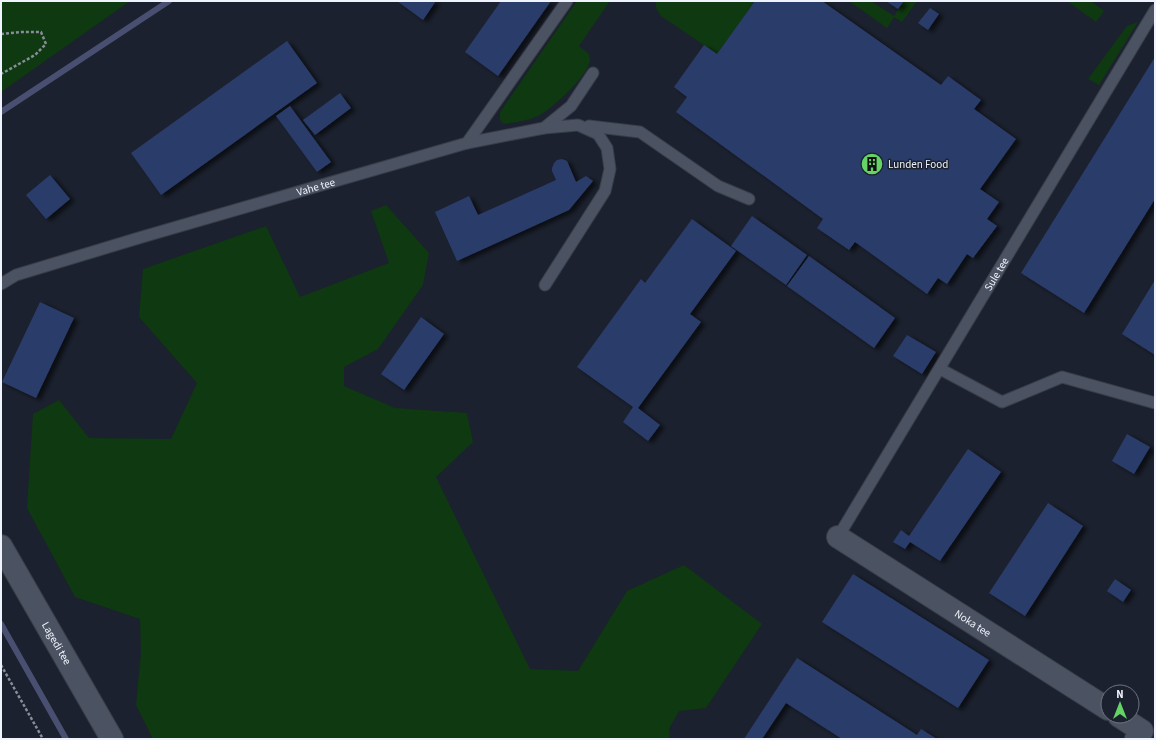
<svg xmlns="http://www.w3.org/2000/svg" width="1156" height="740" viewBox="0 0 1156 740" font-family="'Source Sans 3',sans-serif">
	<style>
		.green { fill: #0f3911 }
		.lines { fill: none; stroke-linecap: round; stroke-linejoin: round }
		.stream { stroke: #494f70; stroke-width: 6 }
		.building { fill: #2a3c6a; filter: url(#shadow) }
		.service-casing { stroke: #393d49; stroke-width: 13 }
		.minor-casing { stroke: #393d49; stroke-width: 24 }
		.tertiary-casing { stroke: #393d49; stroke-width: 24 }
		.path { stroke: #888d98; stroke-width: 2.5; stroke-dasharray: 3 2; stroke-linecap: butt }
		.service { stroke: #4b5261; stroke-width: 11 }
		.minor { stroke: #4b5261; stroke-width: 22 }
		.tertiary { stroke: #4b5261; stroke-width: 22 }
		.labels { text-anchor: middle; stroke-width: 3; stroke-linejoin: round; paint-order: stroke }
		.poi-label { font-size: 11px; fill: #eff3fd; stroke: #1b212e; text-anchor: start }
		.street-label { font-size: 11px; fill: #eff3fd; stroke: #1b212e }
	</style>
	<defs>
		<filter id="shadow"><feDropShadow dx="4.5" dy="2.5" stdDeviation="2" flood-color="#0009"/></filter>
	</defs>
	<rect width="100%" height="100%" fill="#1b212e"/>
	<g class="green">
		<polygon points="1,1 130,1 1,92"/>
		<path d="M577,1H610L579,46L589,54C589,56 590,58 590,60C589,75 551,110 538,116C527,121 516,122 504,124L500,120V112Z"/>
		<polygon points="656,1 755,1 717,54 661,16 656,8"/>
		<polygon points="849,1 871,1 894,16 904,1 917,1 902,22 894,17 887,28"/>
		<polygon points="1067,1 1091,1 1104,11 1096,22"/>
		<polygon points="1138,22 1099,85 1088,79 1127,26"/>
		<polygon points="386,205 429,253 423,285 378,349 344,367 344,386 395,408 467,413 473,442 436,477 530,669 578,671 627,591 684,565 762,624 706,708 679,711 669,729 670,739 153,739 136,705 141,653 140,619 75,597 27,508 33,414 59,400 89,438 171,439 197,383 139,317 143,269 266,226 300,297 389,263 371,211"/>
	</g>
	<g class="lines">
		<g class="stream">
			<polyline points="1,112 169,1"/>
			<polyline points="1,624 66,739"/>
		</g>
	</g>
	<g class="building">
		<polygon points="397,1 436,1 423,20"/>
		<polygon points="501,1 551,1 498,76 465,52"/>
		<polygon points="755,1 822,1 941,85 948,76 981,100 974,109 1016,139 980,189 999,202 987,219 997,226 973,258 967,254 947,284 938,278 927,294 855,242 849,250 817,228 823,219 676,112 687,97 674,87 704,45 717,54"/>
		<polygon points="886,1 904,1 898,9"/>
		<polygon points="930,8 939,14 928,30 918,23"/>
		<polygon points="287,41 317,83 161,195 131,153"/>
		<polygon points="1155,57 1155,199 1084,313 1021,273"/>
		<polygon points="340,93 351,108 315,135 303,120"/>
		<polygon points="290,106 331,162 317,172 276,116"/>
		<polygon points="562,159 567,161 576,182 586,176 593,181 569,210 457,261 435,212 469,196 478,215 556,180 552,171 552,168 554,163 557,160"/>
		<polygon points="50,175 70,199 46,219 26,195"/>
		<polygon points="752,216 807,255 786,285 731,246"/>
		<polygon points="692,219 736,251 690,314 701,322 638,408 660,425 648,441 623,422 633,407 577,367 641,279 645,283"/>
		<polygon points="809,256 895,318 874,348 787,286"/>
		<polygon points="1155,280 1155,355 1122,334"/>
		<polygon points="40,302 74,318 36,398 2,382"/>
		<polygon points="421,317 444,334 404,390 381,374"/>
		<polygon points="907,335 936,352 922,374 893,356"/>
		<polygon points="1127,434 1150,447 1134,474 1112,461"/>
		<polygon points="968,449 1001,472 940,561 910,542 905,549 893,542 901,530 909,536"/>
		<polygon points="1048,503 1083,526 1025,616 989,593"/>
		<polygon points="853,574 989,660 958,708 822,622"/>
		<polygon points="1115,579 1131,590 1123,602 1107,591"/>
		<polygon points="797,658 917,735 921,729 937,739 842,739 786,703 762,739 744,739"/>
	</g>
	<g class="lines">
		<g class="service-casing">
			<g id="service">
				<polyline points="589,126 640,132 718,186 749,199"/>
				<polyline points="544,128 571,106 593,73"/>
				<polyline points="467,143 544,128 578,125 598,134 607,148 610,169 605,191 545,285"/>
				<path id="s1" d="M1,284L16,275L142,237L467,143L567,1"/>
				<polyline points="940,369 1002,402 1062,377 1155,403"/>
				<path id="s2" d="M838,537L1155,10"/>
			</g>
		</g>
		<g class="minor-casing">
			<g id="minor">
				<path id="s3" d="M838,537L1108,709"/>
				<polyline points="1119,716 1142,731 1136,739"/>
			</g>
		</g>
		<g class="tertiary-casing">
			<g id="tertiary">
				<path id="s4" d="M1,546L112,739"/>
			</g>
		</g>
		<g class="path">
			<polyline points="1,34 21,32 41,32 46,44 35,55 1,74"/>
			<polyline points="1,665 43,739"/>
		</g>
		<use href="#service" class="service"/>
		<use href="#minor" class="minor"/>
		<use href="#tertiary" class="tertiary"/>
	</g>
	<defs>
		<g id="building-disc" transform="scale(1.15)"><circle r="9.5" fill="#65d467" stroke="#1b212e"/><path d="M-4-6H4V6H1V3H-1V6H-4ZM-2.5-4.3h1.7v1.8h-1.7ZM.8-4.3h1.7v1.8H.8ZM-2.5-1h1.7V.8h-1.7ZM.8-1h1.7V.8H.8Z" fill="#111"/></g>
	</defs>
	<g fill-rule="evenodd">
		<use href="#building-disc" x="872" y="164"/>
	</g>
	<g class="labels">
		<g class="poi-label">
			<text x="888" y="168">Lunden Food</text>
		</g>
		<g class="street-label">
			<text dy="4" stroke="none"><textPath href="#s1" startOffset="330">Vahe tee</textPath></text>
			<text dy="4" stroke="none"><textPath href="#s2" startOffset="307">Sule tee</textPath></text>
			<text dy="4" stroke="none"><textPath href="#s3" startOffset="160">Noka tee</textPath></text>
			<text dy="4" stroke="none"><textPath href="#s4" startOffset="112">Lagedi tee</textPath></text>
		</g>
	</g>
	<rect width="1156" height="740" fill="none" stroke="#eff3fd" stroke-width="4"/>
	<g transform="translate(1120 704)"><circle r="19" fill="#1b212e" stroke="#707581"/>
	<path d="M0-3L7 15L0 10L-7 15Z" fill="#65d467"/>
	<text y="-6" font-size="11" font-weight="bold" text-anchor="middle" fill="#eff3fd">N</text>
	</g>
</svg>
